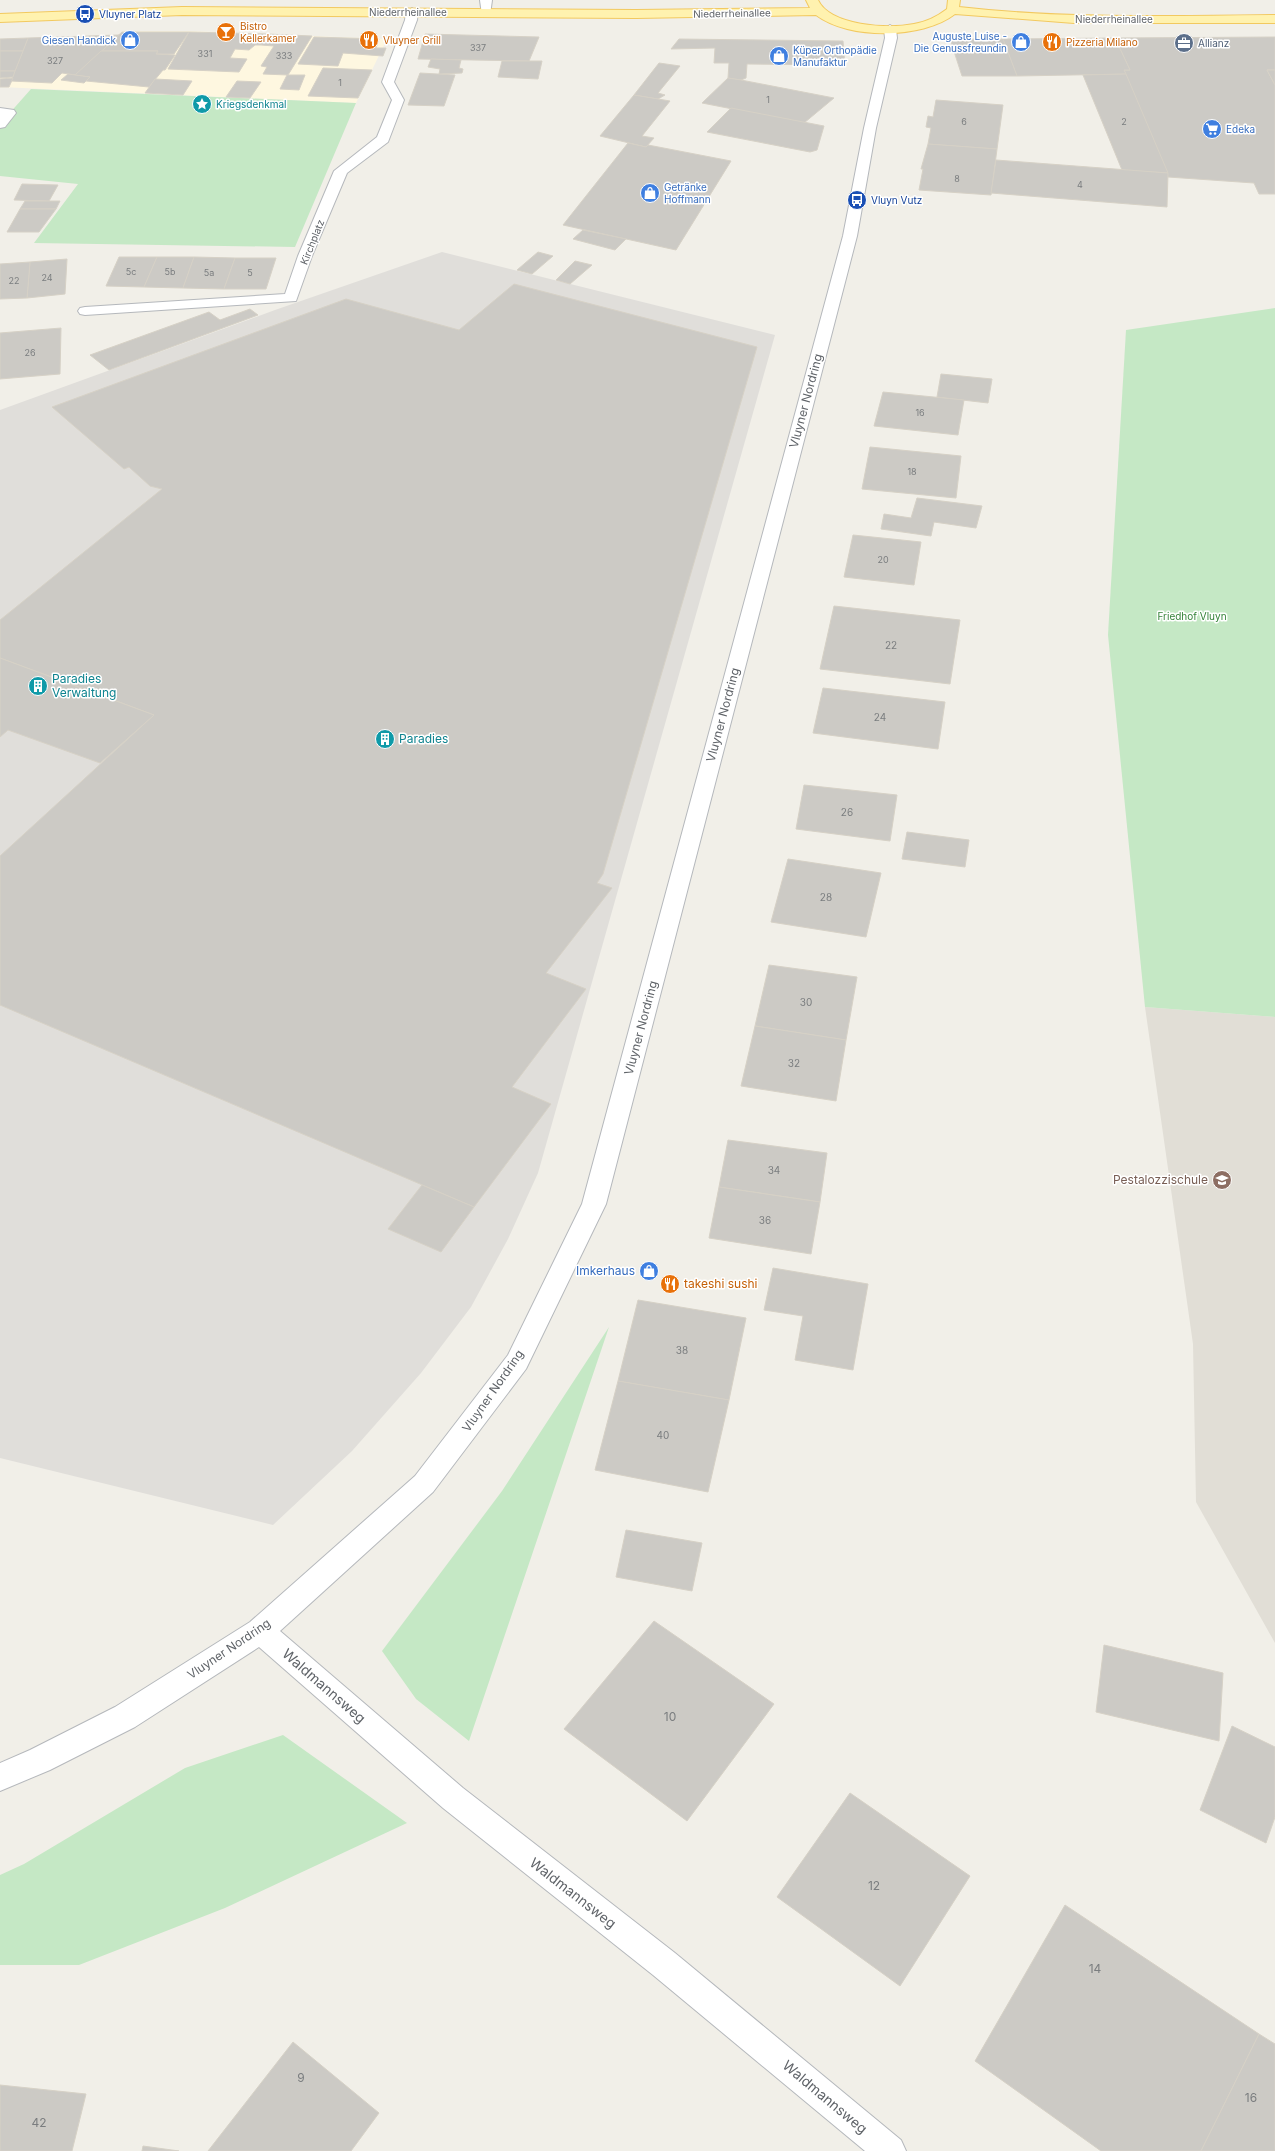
<svg xmlns="http://www.w3.org/2000/svg" width="1275" height="2151" viewBox="0 0 1275 2151" font-family="Inter,sans-serif">
	<style>
		.commercial { fill: #fef7e0 }
		.industrial { fill: #e0deda }
		.education { fill: #e1ded6 }
		.green { fill: #c5e8c5 }
		.building { fill: #cccac5; stroke: #d6d1c6 }
		.lines { fill: none; stroke-linecap: round; stroke-linejoin: round }
		.minor-casing { stroke: #b5b8bc; stroke-width: 2 }
		.major-casing { stroke: #f2c960; stroke-width: 2 }
		.minor { fill: #fff; fill-rule: evenodd }
		.major { fill: #fff2af; fill-rule: evenodd }
		.labels { text-anchor: middle; stroke-width: 3; stroke-linejoin: round; paint-order: stroke }
		.far-number-label { font-size: 9px; fill: #7a7d7f }
		.far-street-label { font-size: 10px; fill: #5f6368; stroke: #fff }
		.far-transit-label { font-size: 10px; fill: #164399; stroke: #fff; text-anchor: start }
		.far-food-label { font-size: 10px; fill: #c56008; stroke: #fff; text-anchor: start }
		.far-shop-label { font-size: 10px; fill: #366cbe; stroke: #fff; text-anchor: start }
		.far-service-label { font-size: 10px; fill: #4e5e75; stroke: #fff; text-anchor: start }
		.far-culture-label { font-size: 10px; fill: #0d838f; stroke: #fff; text-anchor: start }
		.far-park-label { font-size: 10px; fill: #348238; stroke: #fff }
		.number-label { font-size: 10px; fill: #7a7d7f }
		.street-label { font-size: 12px; fill: #5f6368; stroke: #fff }
		.culture-label { font-size: 12px; fill: #0d838f; stroke: #fff; text-anchor: start }
		.education-label { font-size: 12px; fill: #785e54; stroke: #fff; text-anchor: end }
		.shop-label { font-size: 12px; fill: #366cbe; stroke: #fff; text-anchor: end }
		.food-label { font-size: 12px; fill: #c56008; stroke: #fff; text-anchor: start }
		.near-number-label { font-size: 12px; fill: #7a7d7f }
		.near-street-label { font-size: 14px; fill: #5f6368; stroke: #fff }
	</style>
	<rect width="100%" height="100%" fill="#f1efe8"/>
	<polygon class="commercial" points="123,31 189,31 387,39 356,103 0,87 0,39 118,35"/>
	<polygon class="industrial" points="442,252 775,335 538,1173 508,1239 471,1307 421,1373 352,1451 273,1525 0,1458 0,410 275,310"/>
	<polygon class="education" points="1145,1007 1275,1017 1275,1643 1196,1502 1193,1344"/>
	<g class="green">
		<polygon points="31,89 356,103 295,247 34,243 78,184 0,176 0,124"/>
		<polygon points="1275,308 1275,1017 1145,1007 1108,635 1126,330"/>
		<polygon points="609,1327 469,1741 416,1699 382,1651 502,1491"/>
		<polygon points="283,1735 407,1823 225,1908 79,1965 0,1965 0,1875 24,1864 185,1768"/>
	</g>
	<g class="building">
		<polygon points="122,32 189,32 174,54 156,54 158,51 101,51"/>
		<polygon points="189,32 267,34 261,45 255,45 249,50 235,49 230,58 247,59 239,72 168,69"/>
		<polygon points="267,34 312,36 288,75 263,74 267,67 261,66 274,46 261,45"/>
		<polygon points="425,34 539,37 529,61 418,59"/>
		<polygon points="119,35 76,75 62,73 52,83 11,81 28,38"/>
		<polygon points="314,37 379,39 376,48 386,48 383,56 343,53 338,66 298,64"/>
		<polygon points="1275,37 1275,70 1267,70 1275,85 1275,194 1259,194 1254,183 1168,177 1124,70 1130,70 1115,38"/>
		<polygon points="28,38 23,51 0,51 0,39"/>
		<polygon points="1115,38 1130,70 1124,70 1126,74 1017,76 1003,39"/>
		<polygon points="679,39 843,41 845,65 747,64 746,78 741,80 728,78 729,63 714,63 715,48 671,49"/>
		<polygon points="950,39 1003,39 1017,76 962,76"/>
		<polygon points="0,51 23,51 15,71 0,71"/>
		<polygon points="101,51 158,51 156,54 175,55 165,70 163,70 149,87 86,81 90,77 75,75"/>
		<polygon points="431,59 461,60 459,68 463,69 462,73 439,74 440,69 428,67"/>
		<polygon points="502,61 542,61 538,79 498,77"/>
		<polygon points="659,63 680,66 658,93 665,95 658,99 634,95"/>
		<polygon points="323,68 372,70 358,98 308,96"/>
		<polygon points="1267,70 1275,70 1275,85"/>
		<polygon points="0,71 15,71 13,77 0,78"/>
		<polygon points="420,73 455,75 444,106 408,105"/>
		<polygon points="68,74 75,75 90,77 84,83 61,80"/>
		<polygon points="1126,74 1168,173 1122,170 1083,75"/>
		<polygon points="287,75 305,75 299,90 280,89"/>
		<polygon points="13,78 9,87 0,87 0,79"/>
		<polygon points="728,78 741,80 834,98 804,123 702,103"/>
		<polygon points="155,79 192,81 183,95 145,93"/>
		<polygon points="237,81 261,82 250,98 226,97"/>
		<polygon points="634,95 670,101 642,136 654,138 646,147 600,136"/>
		<polygon points="936,100 1003,105 997,149 928,144 931,128 926,127 928,116 933,117"/>
		<polygon points="731,108 824,126 817,150 810,152 707,132"/>
		<polygon points="628,143 646,147 648,145 731,161 676,250 563,225"/>
		<polygon points="928,144 997,149 991,195 919,190 923,169 921,169"/>
		<polygon points="996,160 1168,173 1167,207 991,193"/>
		<polygon points="22,184 58,185 49,201 14,200"/>
		<polygon points="25,201 60,201 56,209 20,209"/>
		<polygon points="20,209 56,209 39,232 7,232"/>
		<polygon points="583,230 626,239 615,250 573,239"/>
		<polygon points="538,252 553,256 532,274 517,270"/>
		<polygon points="119,257 157,257 144,287 106,286"/>
		<polygon points="157,257 194,257 183,288 144,287"/>
		<polygon points="194,257 235,258 224,289 183,288"/>
		<polygon points="235,258 276,258 266,289 224,289"/>
		<polygon points="67,259 65,294 27,298 30,262"/>
		<polygon points="575,261 592,265 570,284 556,280"/>
		<polygon points="30,262 27,298 0,299 0,264"/>
		<polygon points="514,284 757,347 603,874 597,883 612,888 546,973 586,989 512,1087 551,1104 474,1207 0,1005 0,856 154,715 0,658 0,620 162,489 150,486 129,467 124,469 52,407 346,299 459,330"/>
		<polygon points="250,309 258,315 109,370 90,355 209,312 220,320"/>
		<polygon points="61,328 60,374 0,379 0,333"/>
		<polygon points="941,374 992,379 988,403 937,397"/>
		<polygon points="883,392 964,400 958,435 874,426"/>
		<polygon points="870,447 961,456 956,498 862,489"/>
		<polygon points="917,498 982,506 976,528 934,522 931,536 881,529 884,514 911,518"/>
		<polygon points="853,535 921,542 914,585 844,577"/>
		<polygon points="834,606 960,620 950,684 820,669"/>
		<polygon points="0,658 154,715 100,763 8,730 0,737"/>
		<polygon points="823,688 945,702 938,749 813,733"/>
		<polygon points="804,785 897,795 890,841 796,829"/>
		<polygon points="907,832 969,840 965,867 902,859"/>
		<polygon points="788,859 881,873 866,937 771,922"/>
		<polygon points="769,965 857,977 846,1040 755,1026"/>
		<polygon points="755,1026 846,1040 836,1101 741,1086"/>
		<polygon points="728,1140 827,1153 820,1202 719,1187"/>
		<polygon points="422,1185 474,1207 441,1252 388,1229"/>
		<polygon points="719,1187 820,1202 811,1254 709,1238"/>
		<polygon points="773,1268 868,1284 853,1370 795,1360 803,1316 764,1310"/>
		<polygon points="638,1300 746,1318 729,1400 618,1381"/>
		<polygon points="618,1381 729,1400 708,1492 595,1470"/>
		<polygon points="626,1530 702,1543 692,1591 616,1577"/>
		<polygon points="654,1621 774,1704 687,1821 564,1729"/>
		<polygon points="1104,1645 1223,1673 1219,1741 1096,1712"/>
		<polygon points="1232,1726 1275,1747 1275,1817 1266,1843 1200,1810"/>
		<polygon points="850,1793 970,1876 900,1986 777,1897"/>
		<polygon points="1065,1905 1259,2034 1201,2151 1101,2151 975,2061"/>
		<polygon points="1259,2034 1275,2044 1275,2151 1201,2151"/>
		<polygon points="293,2042 379,2113 351,2151 208,2151"/>
		<polygon points="0,2085 86,2094 72,2151 0,2151"/>
		<polygon points="143,2146 179,2151 142,2151"/>
	</g>
	<g class="lines">
		<g class="minor-casing">
			<g id="minor">
				<polygon points="480,0 492,0 490,15 482,15"/>
				<polygon points="412,8 418,12 417,20 394,82 404,100 388,142 347,173 312,256 296,301 85,315 80,314 78,311 80,308 85,307 285,294 298,256 334,171 377,137 392,100 382,82 405,20 406,12"/>
				<polygon points="890,25 896,29 897,38 876,128 857,236 606,1204 526,1369 433,1492 280,1631 463,1788 675,1953 901,2140 906,2151 865,2151 653,1975 443,1808 259,1647 135,1727 50,1770 0,1791 0,1763 30,1750 115,1707 250,1622 415,1476 508,1355 582,1204 843,236 864,128 885,38 884,29"/>
				<polygon points="0,108 14,110 16,113 5,127 0,128"/>
			</g>
		</g>
		<g class="major-casing">
			<path id="major" d="M806,0H818C830,26 888,29 914,24C926,22 938,16 947,9L948,0H960L959,7C1064,19 1169,16 1275,15V23H1074L955,14C923,39 849,40 816,15L636,18L182,15L0,22V14L182,7L636,10L810,8Z"/>
		</g>
		<use href="#minor" class="minor"/>
		<use href="#major" class="major"/>
	</g>
	<defs>
		<g id="bus-disc" transform="scale(1)"><circle r="9.5" fill="#1a4fb4" stroke="#fff"/><path d="M-5-6H5V4H4V6H2V4H-2V6H-4V4H-5ZM-3.5-4V0h7V-4ZM-3.5 1.2v1.5H-2V1.2ZM2 1.2v1.5H3.5V1.2Z" fill="#fff"/></g>
		<g id="bar-disc" transform="scale(1)"><circle r="9.5" fill="#e8710a" stroke="#fff"/><path d="M-6-5H6L.8 .8V4.5H3.5V6h-7V4.5H-.8V.8Z" fill="#fff"/></g>
		<g id="shop-disc" transform="scale(1)"><circle r="9.5" fill="#3f7fe0" stroke="#fff"/><path d="M-5-2.5h2.3a2.7 3.5 0 0 1 5.4 0H5L5.5 6h-11ZM-1.5-2.5h3a1.5 2.3 0 0 0-3 0Z" fill="#fff"/></g>
		<g id="restaurant-disc" transform="scale(1)"><circle r="9.5" fill="#e8710a" stroke="#fff"/><path d="M-5-6h1v4h1v-4h1v4h1v-4h1v5L-1.5 .5V6h-2V.5L-5-1ZM5-6V6H3V1.5H1.5Q1.5-4 5-6Z" fill="#fff"/></g>
		<g id="office-disc" transform="scale(1)"><circle r="9.5" fill="#5c6f8a" stroke="#fff"/><path d="M-6-3h4V-5.5h4V-3h4V5H-6ZM-1-4.5V-3h2v-1.5ZM-6 0V1H6V0Z" fill="#fff"/></g>
		<g id="sight-disc" transform="scale(1)"><circle r="9.5" fill="#0f9aa8" stroke="#fff"/><path d="M0-6L1.8-2.2L6-1.7L2.9 1.2L3.7 5.4L0 3.3L-3.7 5.4L-2.9 1.2L-6-1.7L-1.8-2.2Z" fill="#fff"/></g>
		<g id="supermarket-disc" transform="scale(1)"><circle r="9.5" fill="#3f7fe0" stroke="#fff"/><path d="M-6-5.5h2.5l.6 2H6L4.5 2H-2.5L-4.4-4H-6ZM-1.5 3.2a1.3 1.3 0 1 0 .1 0ZM3 3.2a1.3 1.3 0 1 0 .1 0Z" fill="#fff"/></g>
		<g id="building-disc" transform="scale(1)"><circle r="9.5" fill="#0f9aa8" stroke="#fff"/><path d="M-4-6H4V6H1V3H-1V6H-4ZM-2.5-4.3h1.7v1.8h-1.7ZM.8-4.3h1.7v1.8H.8ZM-2.5-1h1.7V.8h-1.7ZM.8-1h1.7V.8H.8Z" fill="#fff"/></g>
		<g id="school-disc" transform="scale(1)"><circle r="9.5" fill="#8d6e63" stroke="#fff"/><path d="M0-5L7-2L0 1L-7-2ZM-4 1L0 2.5L4 1V4Q0 6-4 4Z" fill="#fff"/></g>
	</defs>
	<g fill-rule="evenodd">
		<use href="#bus-disc" x="85" y="14"/>
		<use href="#bar-disc" x="226" y="32"/>
		<use href="#shop-disc" x="130" y="40"/>
		<use href="#restaurant-disc" x="369" y="40"/>
		<use href="#shop-disc" x="1021" y="42"/>
		<use href="#restaurant-disc" x="1052" y="42"/>
		<use href="#office-disc" x="1184" y="43"/>
		<use href="#shop-disc" x="779" y="56"/>
		<use href="#sight-disc" x="202" y="104"/>
		<use href="#supermarket-disc" x="1212" y="129"/>
		<use href="#shop-disc" x="650" y="193"/>
		<use href="#bus-disc" x="857" y="200"/>
		<use href="#building-disc" x="38" y="686"/>
		<use href="#building-disc" x="385" y="739"/>
		<use href="#school-disc" x="1222" y="1180"/>
		<use href="#shop-disc" x="649" y="1271"/>
		<use href="#restaurant-disc" x="670" y="1284"/>
	</g>
	<g class="labels">
		<g class="far-number-label">
			<text x="478" y="51">337</text>
			<text x="205" y="57">331</text>
			<text x="284" y="59">333</text>
			<text x="55" y="64">327</text>
			<text x="340" y="86">1</text>
			<text x="768" y="103">1</text>
			<text x="964" y="125">6</text>
			<text x="1124" y="125">2</text>
			<text x="957" y="182">8</text>
			<text x="1080" y="188">4</text>
			<text x="131" y="275">5c</text>
			<text x="170" y="275">5b</text>
			<text x="209" y="276">5a</text>
			<text x="250" y="276">5</text>
			<text x="47" y="281">24</text>
			<text x="14" y="284">22</text>
			<text x="30" y="356">26</text>
			<text x="920" y="416">16</text>
			<text x="912" y="475">18</text>
			<text x="883" y="563">20</text>
		</g>
		<g class="far-street-label">
			<text x="408" y="16">Niederrheinallee</text>
			<text transform="translate(732 13) rotate(-1)" y="4">Niederrheinallee</text>
			<text x="1114" y="23">Niederrheinallee</text>
			<text transform="translate(312 242) rotate(-68)" y="4">Kirchplatz</text>
		</g>
		<g class="far-transit-label">
			<text x="99" y="18">Vluyner Platz</text>
			<text x="871" y="204">Vluyn Vutz</text>
		</g>
		<g class="far-food-label">
			<text x="240" y="30">Bistro<tspan x="240" dy="12">Kellerkamer</tspan></text>
			<text x="383" y="44">Vluyner Grill</text>
			<text x="1066" y="46">Pizzeria Milano</text>
		</g>
		<g class="far-shop-label">
			<text x="1007" y="40" text-anchor="end">Auguste Luise -<tspan x="1007" dy="12">Die Genussfreundin</tspan></text>
			<text x="116" y="44" text-anchor="end">Giesen Handick</text>
			<text x="793" y="54">Küper Orthopädie<tspan x="793" dy="12">Manufaktur</tspan></text>
			<text x="1226" y="133">Edeka</text>
			<text x="664" y="191">Getränke<tspan x="664" dy="12">Hoffmann</tspan></text>
		</g>
		<g class="far-service-label">
			<text x="1198" y="47">Allianz</text>
		</g>
		<g class="far-culture-label">
			<text x="216" y="108">Kriegsdenkmal</text>
		</g>
		<g class="far-park-label">
			<text x="1192" y="620">Friedhof Vluyn</text>
		</g>
		<g class="number-label">
			<text x="891" y="649">22</text>
			<text x="880" y="721">24</text>
			<text x="847" y="816">26</text>
			<text x="826" y="901">28</text>
			<text x="806" y="1006">30</text>
			<text x="794" y="1067">32</text>
			<text x="774" y="1174">34</text>
			<text x="765" y="1224">36</text>
			<text x="682" y="1354">38</text>
			<text x="663" y="1439">40</text>
		</g>
		<g class="street-label">
			<text transform="translate(806 401) rotate(-75)" y="4">Vluyner Nordring</text>
			<text transform="translate(723 715) rotate(-75)" y="4">Vluyner Nordring</text>
			<text transform="translate(641 1028) rotate(-75)" y="4">Vluyner Nordring</text>
			<text transform="translate(493 1391) rotate(-55)" y="4">Vluyner Nordring</text>
			<text transform="translate(229 1649) rotate(-34)" y="4">Vluyner Nordring</text>
		</g>
		<g class="culture-label">
			<text x="52" y="683">Paradies<tspan x="52" dy="14">Verwaltung</tspan></text>
			<text x="399" y="743">Paradies</text>
		</g>
		<g class="education-label">
			<text x="1208" y="1184">Pestalozzischule</text>
		</g>
		<g class="shop-label">
			<text x="635" y="1275">Imkerhaus</text>
		</g>
		<g class="food-label">
			<text x="684" y="1288">takeshi sushi</text>
		</g>
		<g class="near-number-label">
			<text x="670" y="1721">10</text>
			<text x="874" y="1890">12</text>
			<text x="1095" y="1973">14</text>
			<text x="301" y="2082">9</text>
			<text x="1251" y="2102">16</text>
			<text x="39" y="2127">42</text>
		</g>
		<g class="near-street-label">
			<text transform="translate(324 1686) rotate(41)" y="5">Waldmannsweg</text>
			<text transform="translate(573 1893) rotate(38)" y="5">Waldmannsweg</text>
			<text transform="translate(825 2097) rotate(40)" y="5">Waldmannsweg</text>
		</g>
	</g>
</svg>
